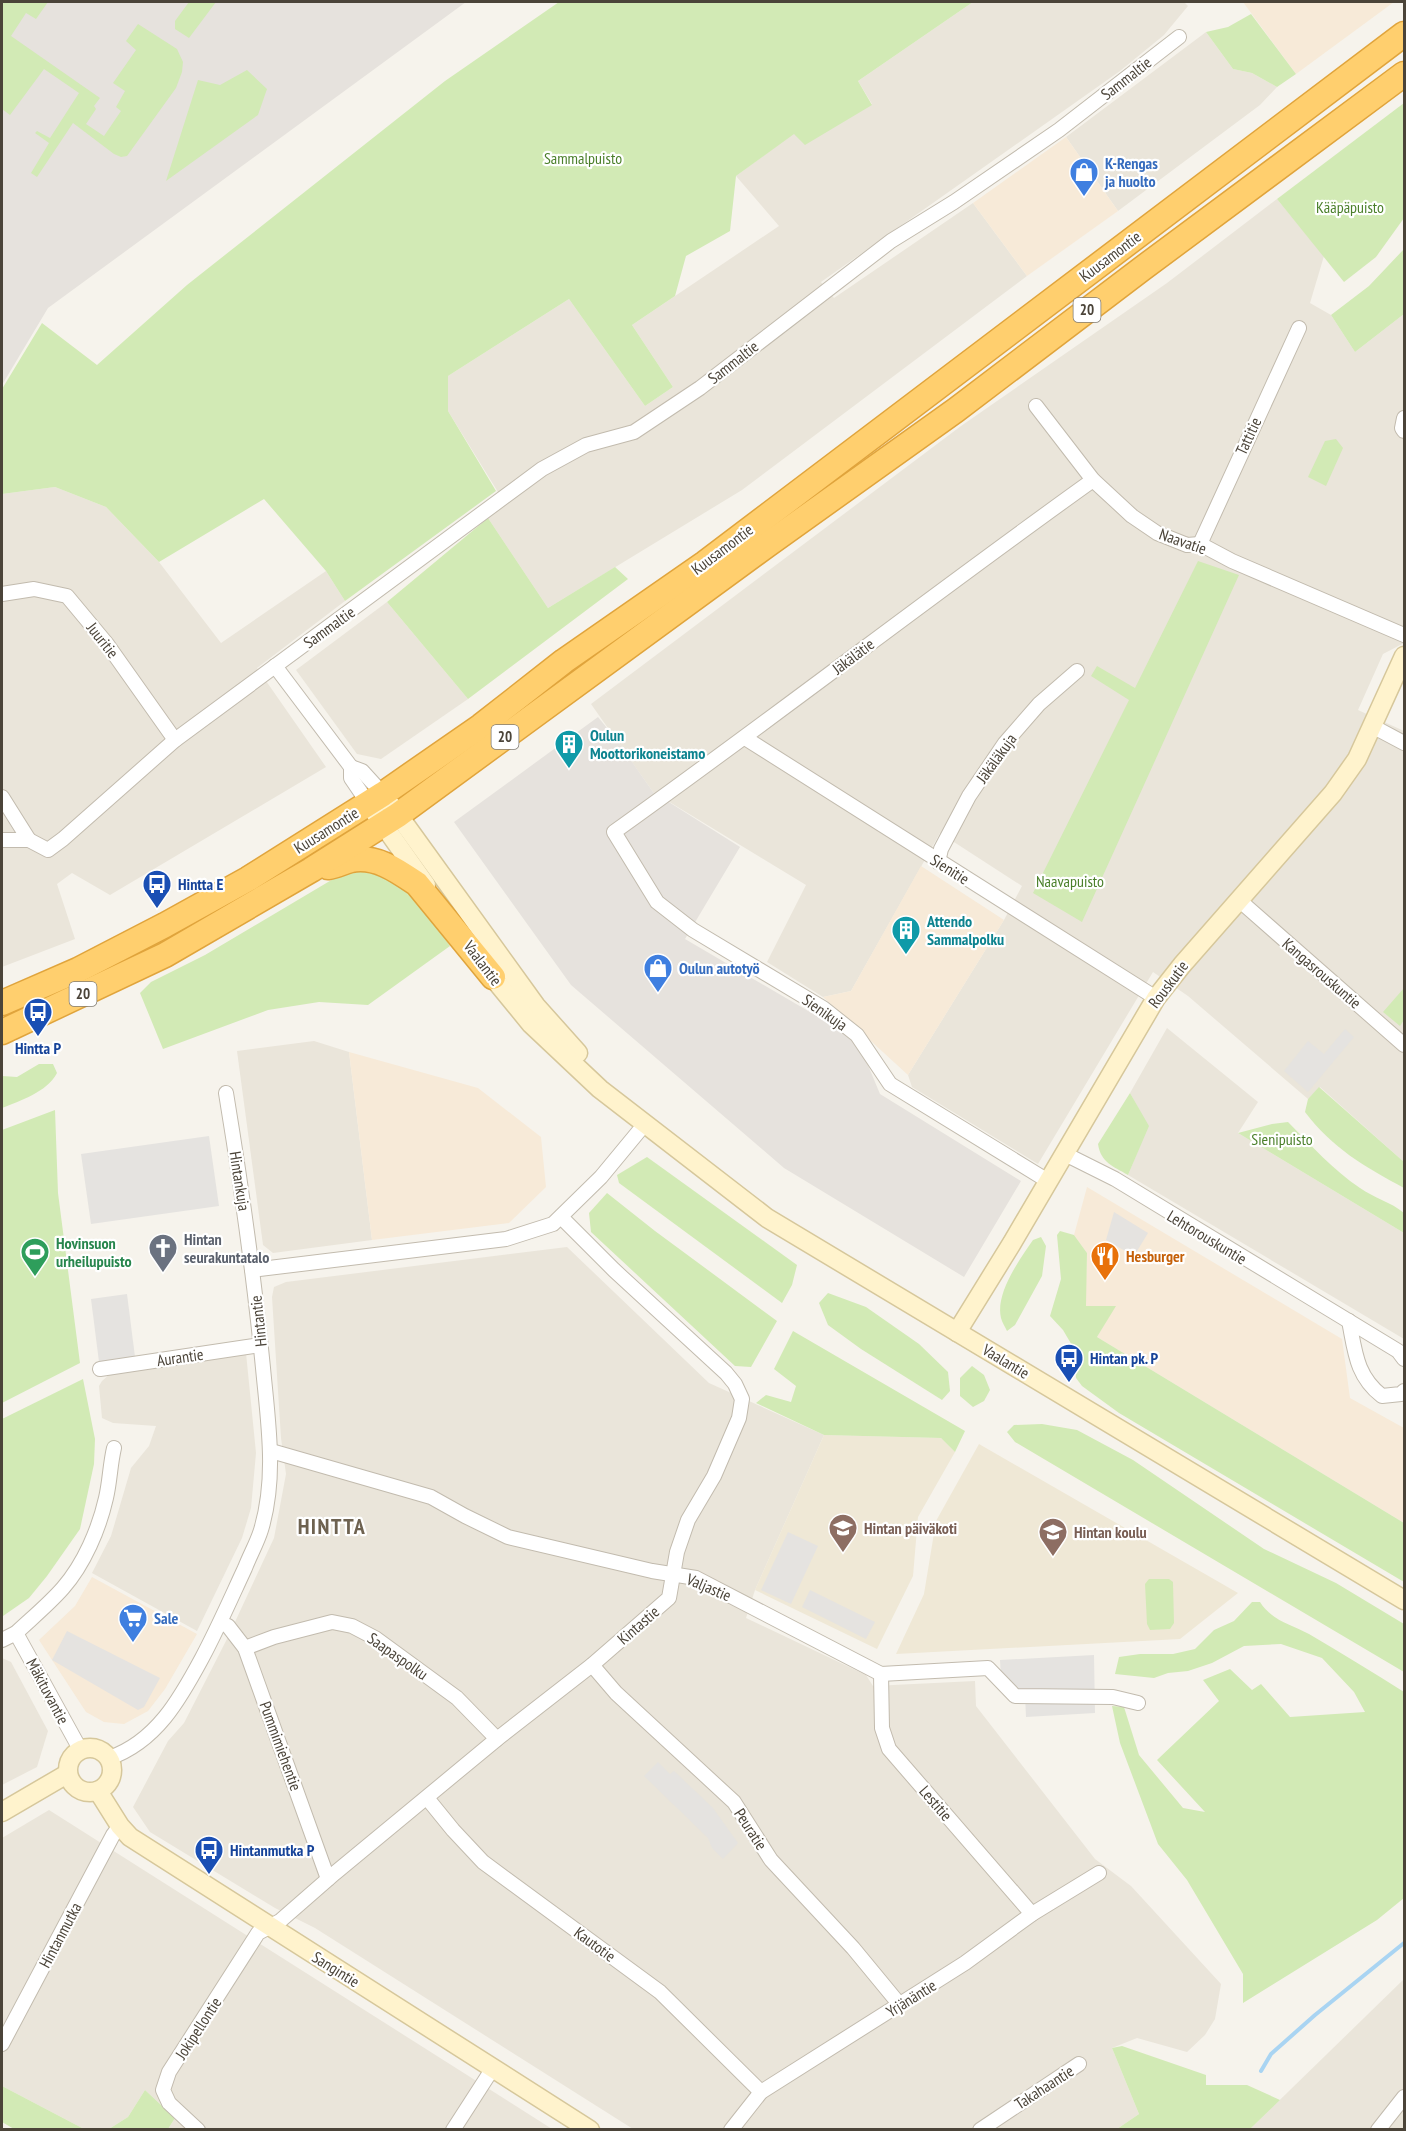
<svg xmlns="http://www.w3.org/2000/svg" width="1406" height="2131" viewBox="0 0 1406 2131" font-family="'PT Sans Narrow',sans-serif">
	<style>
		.residential { fill: #eae5da }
		.commercial { fill: #f7ead8 }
		.industrial { fill: #e6e2dd }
		.education { fill: #efe8d6 }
		.green { fill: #d2eab5 }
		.parking { fill: #e5e3e0 }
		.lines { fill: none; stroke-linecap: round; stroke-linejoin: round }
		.stream { stroke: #a9d4f2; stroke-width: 4 }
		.street-casing { stroke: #c2bbae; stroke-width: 16 }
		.secondary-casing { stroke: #d6c79b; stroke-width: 21 }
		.highway-casing { stroke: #e0a43c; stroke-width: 27 }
		.street { stroke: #fff; stroke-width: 14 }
		.secondary { stroke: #fff3cd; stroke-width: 18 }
		.highway { stroke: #ffcf6e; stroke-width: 24 }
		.labels { text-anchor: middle; stroke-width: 4.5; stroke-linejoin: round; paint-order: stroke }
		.shield { fill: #fff; stroke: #817c74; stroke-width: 1.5 }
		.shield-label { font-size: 15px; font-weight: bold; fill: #4b4439 }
		.street-label { font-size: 16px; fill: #4b4439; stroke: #fff }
		.park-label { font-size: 16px; fill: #4a7f2a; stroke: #fff }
		.shop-label { font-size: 16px; font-weight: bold; fill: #366cbe; stroke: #fff; text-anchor: start }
		.culture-label { font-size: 16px; font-weight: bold; fill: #0d838f; stroke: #fff; text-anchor: start }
		.transit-label { font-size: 16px; font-weight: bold; fill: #164399; stroke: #fff; text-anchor: start }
		.worship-label { font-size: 16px; font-weight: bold; fill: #5b616d; stroke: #fff; text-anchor: start }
		.leisure-label { font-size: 16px; font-weight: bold; fill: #27864d; stroke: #fff; text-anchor: start }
		.food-label { font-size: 16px; font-weight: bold; fill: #c56008; stroke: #fff; text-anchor: start }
		.education-label { font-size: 16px; font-weight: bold; fill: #785e54; stroke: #fff; text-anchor: start }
		.district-label { font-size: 22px; font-weight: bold; letter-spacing: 1.5px; fill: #6e6250; stroke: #fff }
	</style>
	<rect width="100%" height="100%" fill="#f6f3ec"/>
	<g class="residential">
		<polygon points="973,2 1184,2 1188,6 1164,35 1120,71 821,282 834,298 973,203 1027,276 742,490 548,608 488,518 506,505 448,411 448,376 569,299 645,406 673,387 632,325 779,226 736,176 794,133 872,104 858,81"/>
		<polygon points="1206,32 1233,69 1252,73 1277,87 1260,105 1118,211 1066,137"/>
		<polygon points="1277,199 1324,256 1310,303 1331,315 1355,352 1404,314 1404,643 1383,654 1358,710 1404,731 1404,1162 1320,1087 1308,1099 1188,996 1153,972 1038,1164 912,1087 908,1075 1004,920 1022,886 940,833 851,991 823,997 767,962 806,885 653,792 591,704 961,426 1167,283"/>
		<polygon points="55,487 106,507 159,562 221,643 326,571 345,601 257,668 326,767 110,895 72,873 57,884 75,939 2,967 2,494"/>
		<polygon points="387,602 468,699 381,759 357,754 296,670"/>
		<polygon points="1167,1028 1258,1102 1238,1133 1404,1233 1404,1339 1128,1175 1148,1126 1130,1093"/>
		<polygon points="314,1041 349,1052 372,1240 273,1253 263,1245 237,1051"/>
		<polygon points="567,1247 709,1383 824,1435 755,1590 746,1618 866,1675 873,1686 975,1681 976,1706 1095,1859 1131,1886 1221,1984 1215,2019 1205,2035 1187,2052 1137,2038 1112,2048 1139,2114 1117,2129 633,2129 315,1928 275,1908 150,1832 133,1807 168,1741 184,1723 228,1637 274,1538 286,1474 281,1438 272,1297 274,1287 286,1282"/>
		<polygon points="246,1353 256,1453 251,1508 242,1538 197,1631 92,1573 111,1536 131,1468 149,1446 156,1426 113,1423 102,1418 99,1386 102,1381 110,1374"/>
		<polygon points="2,1658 11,1662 48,1731 37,1767 2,1785"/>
		<polygon points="49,1810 467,2075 552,2129 168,2129 175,2118 145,2090 128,2117 109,2129 84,2129 2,2086 2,1838"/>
		<polygon points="1404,1979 1404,2129 1250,2129"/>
	</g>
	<g class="commercial">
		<polygon points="1243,2 1394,2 1296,74"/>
		<polygon points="1066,137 1118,211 1027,276 973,203"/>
		<polygon points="921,866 1004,920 908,1075 823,997 851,991"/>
		<polygon points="349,1052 478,1088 541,1137 546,1187 509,1223 372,1240"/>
		<polygon points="1087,1187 1342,1339 1350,1398 1404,1428 1404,1523 1097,1337 1115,1306 1085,1306 1087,1253 1074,1235"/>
		<polygon points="92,1577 197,1634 165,1689 148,1711 124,1724 104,1722 86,1712 39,1640 75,1606"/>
	</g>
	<g class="industrial">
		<polygon points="2,2 466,2 48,308 2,385"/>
		<polygon points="598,717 616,739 653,792 740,847 685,939 839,1029 853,1042 865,1058 880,1094 1021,1181 964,1277 784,1168 571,985 454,822"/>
	</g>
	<g class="education">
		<polygon points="824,1435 941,1438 955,1452 918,1517 913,1576 877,1649 755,1590"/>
		<polygon points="979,1444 1238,1593 1180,1639 896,1654 924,1594 936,1521"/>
	</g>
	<g class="green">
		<polygon points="2,2 48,2 36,19 26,13 11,36 100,98 94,106 96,109 86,124 104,136 121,111 116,107 125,91 113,83 136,50 126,41 138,24 177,49 183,62 182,72 176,88 127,156 121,157 114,154 73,123 37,177 31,173 49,143 35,133 37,131 50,138 79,93 44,69 10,115 2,109"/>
		<polygon points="189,2 216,2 189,38 175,29 175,21"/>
		<polygon points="559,2 973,2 858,81 872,105 805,145 794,134 736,176 730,231 686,256 675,296 632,325 673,387 645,406 569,299 448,376 448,411 496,491 345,601 326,571 264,499 159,562 106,507 55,487 2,494 2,389 42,323 97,365 187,285 445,81"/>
		<polygon points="1251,14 1296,74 1277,87 1252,73 1233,69 1206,32 1228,27"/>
		<polygon points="247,70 267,89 258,115 166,181 198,80 220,85"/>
		<polygon points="1404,103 1404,218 1376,257 1344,282 1277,199"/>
		<polygon points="1404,249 1404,314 1355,352 1331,315 1369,286"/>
		<polygon points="1336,439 1343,448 1326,486 1308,477 1325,441"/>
		<polygon points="488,518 548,608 615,567 628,579 468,699 387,602"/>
		<polygon points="1198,561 1239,575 1082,922 1033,893 1129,700 1091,676 1097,666 1135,688"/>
		<polygon points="373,868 409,886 450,946 368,1005 319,1002 268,1010 163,1049 140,993 151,982 205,955 350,869"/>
		<polygon points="1404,988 1404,1020 1400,1026 1383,1012"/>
		<path d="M39,1064H53L57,1073C47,1092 20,1101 2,1108V1076L17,1077Z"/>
		<path d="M1319,1087L1404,1162V1188C1365,1167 1332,1148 1305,1112L1308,1099Z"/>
		<path d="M1130,1093L1149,1126L1128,1175C1113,1166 1101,1163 1098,1144Z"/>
		<polygon points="55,1110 58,1193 80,1363 2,1403 2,1130"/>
		<path d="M1288,1122C1311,1145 1333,1170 1360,1188C1374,1198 1391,1202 1404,1213V1233L1238,1133L1272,1124Z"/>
		<polygon points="647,1157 797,1265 792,1285 782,1303 619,1183 617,1175"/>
		<polygon points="607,1193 655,1231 777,1321 751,1367 735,1366 591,1232 589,1213"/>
		<polygon points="1060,1231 1074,1235 1087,1253 1086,1306 1116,1306 1097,1337 1404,1523 1404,1582 1119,1413 1082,1386 1076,1378 1073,1347 1063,1330 1050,1316 1061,1279 1057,1235"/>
		<path d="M1041,1237L1046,1246L1042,1276L1015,1325L1007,1331C1005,1327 1002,1322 1001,1318C995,1293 1020,1259 1033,1240Z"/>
		<polygon points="828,1293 866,1307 919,1344 948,1372 950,1391 942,1400 861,1349 828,1325 819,1303"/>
		<polygon points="793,1331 965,1431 955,1452 941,1438 824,1435 756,1403 766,1395 791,1402 796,1386 774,1369"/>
		<polygon points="972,1366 984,1375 990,1390 984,1401 973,1407 960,1396 960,1378"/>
		<polygon points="83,1379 95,1439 94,1464 80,1529 47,1576 29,1598 3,1616 2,1419"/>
		<polygon points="1042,1424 1077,1430 1133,1460 1264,1549 1336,1583 1404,1624 1404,1672 1015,1442 1007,1432 1014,1425"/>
		<polygon points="1149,1579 1169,1579 1173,1582 1174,1623 1170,1629 1150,1630 1147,1624 1145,1584"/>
		<path d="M1252,1602H1260C1272,1621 1291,1624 1309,1634C1341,1653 1373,1672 1404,1692V1898L1377,1920L1243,2003V1974L1187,1880L1158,1844L1120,1743L1112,1706L1124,1707L1139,1755L1183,1808L1205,1812L1157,1760L1219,1701L1203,1680L1230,1669L1252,1690L1261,1684L1290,1717L1365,1712L1354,1692L1322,1658L1281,1644L1244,1646L1212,1663L1188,1671L1168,1673L1154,1678L1115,1674L1119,1657L1140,1654H1173L1195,1649L1214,1630L1234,1621Z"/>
		<polygon points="1122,2046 1206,2075 1206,2085 1247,2085 1280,2100 1250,2129 1117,2129 1139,2114 1112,2048"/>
		<polygon points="2,2086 84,2129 14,2129 2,2122"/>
		<polygon points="145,2090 175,2118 168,2129 109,2129 128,2117"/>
	</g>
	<g class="parking">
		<polygon points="1345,1029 1354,1037 1308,1092 1284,1071 1308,1041 1324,1054"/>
		<polygon points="209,1136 219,1206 91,1224 81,1154"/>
		<polygon points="1114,1212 1148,1233 1134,1256 1106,1240"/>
		<polygon points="127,1294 135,1357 99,1362 91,1299"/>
		<polygon points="788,1532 818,1546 791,1604 761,1590"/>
		<polygon points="810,1590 875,1622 866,1639 802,1607"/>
		<polygon points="67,1631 160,1678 144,1707 138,1710 52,1660"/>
		<polygon points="1094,1655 1095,1713 1026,1717 1025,1695 1016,1691 1001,1676 1000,1660"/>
		<polygon points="658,1762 670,1774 674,1771 713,1808 738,1843 723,1859 712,1848 708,1838 644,1776"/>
	</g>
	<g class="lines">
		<polyline class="stream" points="1261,2071 1271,2054 1315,2015 1404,1943"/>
		<g class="street-casing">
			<g id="street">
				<polyline points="1036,406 1093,480 1132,516 1157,533 1187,545 1200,544 1232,561 1404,635"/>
				<polyline points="1404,418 1402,428 1404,431"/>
				<polyline points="1200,544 1299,328"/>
				<polyline points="2,594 34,589 67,596 107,644 175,740"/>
				<polyline points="275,666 351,767 351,778 368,803"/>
				<polyline points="1372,726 1404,743"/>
				<polyline points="745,738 1156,998"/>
				<polyline points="351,767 362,771 383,794"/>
				<polyline points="2,797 29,840"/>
				<polyline points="2,840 29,840 48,850 63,839 175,740 542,469 586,445 634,432 700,388 891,241 954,202 1059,130 1179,37"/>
				<polyline points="938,862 941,849 969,796 1005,743 1039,704 1077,671"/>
				<polyline points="1239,900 1404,1045"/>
				<polyline points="1065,1154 1115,1179 1398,1351 1404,1359"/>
				<path d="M1048,1181L890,1084L857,1035L823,1008L693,930L657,902L614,832C775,717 932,595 1093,480"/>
				<polyline points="252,1270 506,1239 553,1224 601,1177 644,1125"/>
				<path d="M1349,1321C1355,1351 1356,1376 1382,1396L1401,1394L1404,1391"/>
				<polyline points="100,1369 260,1345"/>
				<polyline points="271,1451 431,1497 465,1516 508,1537 652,1571 696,1578 881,1674 988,1668 1015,1696 1113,1697 1138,1703"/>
				<polyline points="220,1623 228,1626 245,1648 328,1879"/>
				<path d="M16,1633C32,1618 49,1604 63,1588C84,1564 99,1529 106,1498C110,1481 110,1465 114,1448"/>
				<polyline points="2,1640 16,1633 80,1749"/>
				<polyline points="245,1648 274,1637 332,1622 352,1626 375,1638 457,1698 497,1739"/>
				<polyline points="592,1665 616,1693 734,1802 771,1860 853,1948 900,2005"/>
				<polyline points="881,1674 882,1728 889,1749 1032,1914"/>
				<path d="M109,1758C156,1742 180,1699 202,1658C218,1628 231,1598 245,1568C250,1555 257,1543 261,1530C277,1477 268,1422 263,1368C254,1276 241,1184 226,1093"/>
				<polyline points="427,1798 453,1830 483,1862 660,1992 761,2092"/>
				<polyline points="2,2044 113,1835 120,1826"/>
				<polyline points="198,2130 169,2103 163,2090 169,2072 258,1933 280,1921 335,1873 497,1739 592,1665 669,1598 677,1552 688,1520 714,1476 739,1418 742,1399 735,1384 726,1373 614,1270 561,1217"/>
				<polyline points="453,2130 493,2068"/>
				<polyline points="731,2130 761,2092 965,1963 1032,1914 1099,1873"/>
				<polyline points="980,2130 1079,2064"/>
				<polyline points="1378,2130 1404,2097"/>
			</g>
		</g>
		<g class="secondary-casing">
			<g id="secondary">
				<polyline points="368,803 426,885"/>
				<polyline points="391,805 536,1006 578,1053"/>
				<polyline points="486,969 531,1024 600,1089 767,1218 1404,1600"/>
				<polyline points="957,1332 1012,1243 1156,998 1182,965 1333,793 1357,759 1404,656"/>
				<circle cx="90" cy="1770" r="22"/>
				<polyline points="98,1791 120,1826 130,1837 590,2130"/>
				<polyline points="2,1812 67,1774"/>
			</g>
		</g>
		<g class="highway-casing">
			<g id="highway">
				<path d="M328,867C336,866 343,862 351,860C376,855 398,871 417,884L493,977"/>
				<polyline points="2,1003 78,970 165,925 248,879 383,794 481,726 564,661 705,563 1404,34"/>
				<polyline points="2,1032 165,955 311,870 398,815 767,545 956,410 1143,268 1404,74"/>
			</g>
		</g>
		<use href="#street" class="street"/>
		<use href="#secondary" class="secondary"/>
		<use href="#highway" class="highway"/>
	</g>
	<defs>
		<g id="shop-pin" transform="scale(1.5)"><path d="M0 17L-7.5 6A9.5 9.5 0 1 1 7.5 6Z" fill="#3f7fe0" stroke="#fff"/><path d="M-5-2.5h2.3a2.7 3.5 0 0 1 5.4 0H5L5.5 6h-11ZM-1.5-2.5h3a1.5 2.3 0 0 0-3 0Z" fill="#fff"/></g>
		<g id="building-pin" transform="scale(1.5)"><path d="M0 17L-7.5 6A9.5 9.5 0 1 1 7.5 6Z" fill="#0f9aa8" stroke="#fff"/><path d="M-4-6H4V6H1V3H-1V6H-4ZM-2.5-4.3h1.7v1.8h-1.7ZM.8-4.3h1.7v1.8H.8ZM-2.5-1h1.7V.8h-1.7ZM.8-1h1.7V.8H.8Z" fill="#fff"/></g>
		<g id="bus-pin" transform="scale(1.5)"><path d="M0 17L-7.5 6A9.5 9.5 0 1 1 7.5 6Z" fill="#1a4fb4" stroke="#fff"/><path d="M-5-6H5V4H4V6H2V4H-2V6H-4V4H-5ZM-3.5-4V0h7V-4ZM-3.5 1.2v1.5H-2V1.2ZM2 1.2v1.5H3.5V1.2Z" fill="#fff"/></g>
		<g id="church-pin" transform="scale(1.5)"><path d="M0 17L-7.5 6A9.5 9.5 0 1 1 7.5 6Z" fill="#6b7280" stroke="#fff"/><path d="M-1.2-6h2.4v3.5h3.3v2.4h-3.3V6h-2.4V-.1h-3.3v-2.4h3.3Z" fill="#fff"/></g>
		<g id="stadium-pin" transform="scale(1.5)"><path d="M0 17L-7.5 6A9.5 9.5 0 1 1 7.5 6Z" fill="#2e9e5b" stroke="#fff"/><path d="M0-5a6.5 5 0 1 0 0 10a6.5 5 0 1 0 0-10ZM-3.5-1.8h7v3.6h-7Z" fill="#fff"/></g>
		<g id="restaurant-pin" transform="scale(1.5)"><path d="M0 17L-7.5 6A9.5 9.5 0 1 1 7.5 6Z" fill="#e8710a" stroke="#fff"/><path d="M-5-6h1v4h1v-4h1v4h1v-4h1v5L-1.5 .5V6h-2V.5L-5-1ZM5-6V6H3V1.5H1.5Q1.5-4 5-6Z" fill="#fff"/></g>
		<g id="school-pin" transform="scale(1.5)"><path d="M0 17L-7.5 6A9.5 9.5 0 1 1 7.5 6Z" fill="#8d6e63" stroke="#fff"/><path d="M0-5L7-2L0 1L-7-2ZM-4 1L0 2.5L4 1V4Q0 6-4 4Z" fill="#fff"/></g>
		<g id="supermarket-pin" transform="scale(1.5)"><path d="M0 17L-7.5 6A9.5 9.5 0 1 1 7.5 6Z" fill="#3f7fe0" stroke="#fff"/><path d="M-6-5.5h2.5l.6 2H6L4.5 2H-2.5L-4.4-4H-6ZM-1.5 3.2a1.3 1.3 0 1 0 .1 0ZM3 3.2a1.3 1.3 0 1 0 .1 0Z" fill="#fff"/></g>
	</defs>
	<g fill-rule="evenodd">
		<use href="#shop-pin" x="1084" y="172"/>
		<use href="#building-pin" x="569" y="744"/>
		<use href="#bus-pin" x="157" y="884"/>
		<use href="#building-pin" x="906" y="930"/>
		<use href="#shop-pin" x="658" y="968"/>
		<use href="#bus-pin" x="38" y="1012"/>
		<use href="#church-pin" x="163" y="1248"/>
		<use href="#stadium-pin" x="35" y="1252"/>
		<use href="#restaurant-pin" x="1105" y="1256"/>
		<use href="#bus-pin" x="1069" y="1358"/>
		<use href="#school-pin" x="843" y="1528"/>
		<use href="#school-pin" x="1053" y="1532"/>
		<use href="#supermarket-pin" x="133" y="1618"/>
		<use href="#bus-pin" x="209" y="1850"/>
	</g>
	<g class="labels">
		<g class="shield">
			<rect x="1073.5" y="298" width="27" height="24" rx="4.5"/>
			<rect x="491.5" y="725" width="27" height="24" rx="4.5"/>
			<rect x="69.5" y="982" width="27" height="24" rx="4.5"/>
		</g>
		<g class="shield-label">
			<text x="1087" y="315">20</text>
			<text x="505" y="742">20</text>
			<text x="83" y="999">20</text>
		</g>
		<g class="street-label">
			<text transform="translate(1126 78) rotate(-38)" y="6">Sammaltie</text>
			<text transform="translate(1110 256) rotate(-37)" y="6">Kuusamontie</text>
			<text transform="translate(733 362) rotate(-38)" y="6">Sammaltie</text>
			<text transform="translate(1248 436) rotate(-65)" y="6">Tattitie</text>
			<text transform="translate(1183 541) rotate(19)" y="6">Naavatie</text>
			<text transform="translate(722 549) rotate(-37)" y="6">Kuusamontie</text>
			<text transform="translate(329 627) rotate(-36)" y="6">Sammaltie</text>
			<text transform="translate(103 640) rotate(52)" y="6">Juuritie</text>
			<text transform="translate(853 656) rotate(-37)" y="6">Jäkälätie</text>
			<text transform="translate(996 758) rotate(-54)" y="6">Jäkäläkuja</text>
			<text transform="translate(326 830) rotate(-32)" y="6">Kuusamontie</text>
			<text transform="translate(950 869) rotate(32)" y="6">Sienitie</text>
			<text transform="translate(483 963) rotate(53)" y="6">Vaalantie</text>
			<text transform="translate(1322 973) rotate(41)" y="6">Kangasrouskuntie</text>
			<text transform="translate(1168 984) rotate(-53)" y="6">Rouskutie</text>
			<text transform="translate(825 1012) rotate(35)" y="6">Sienikuja</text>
			<text transform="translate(240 1181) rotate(81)" y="6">Hintankuja</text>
			<text transform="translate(1207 1237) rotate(31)" y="6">Lehtorouskuntie</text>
			<text transform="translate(258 1321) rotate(-96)" y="6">Hintantie</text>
			<text transform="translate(180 1357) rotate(-8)" y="6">Aurantie</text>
			<text transform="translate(1006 1361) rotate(31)" y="6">Vaalantie</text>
			<text transform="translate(709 1587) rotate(23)" y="6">Valjastie</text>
			<text transform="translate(638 1625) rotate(-41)" y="6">Kintastie</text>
			<text transform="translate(398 1656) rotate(35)" y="6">Saapaspolku</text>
			<text transform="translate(48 1691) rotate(62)" y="6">Mäkituvantie</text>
			<text transform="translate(281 1746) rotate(70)" y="6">Pummimiehentie</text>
			<text transform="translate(936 1803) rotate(49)" y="6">Lestitie</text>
			<text transform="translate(751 1829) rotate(57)" y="6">Peuratie</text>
			<text transform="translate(60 1935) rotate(-62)" y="6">Hintanmutka</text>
			<text transform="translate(595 1944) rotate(36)" y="6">Kautotie</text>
			<text transform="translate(336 1969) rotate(32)" y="6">Sangintie</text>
			<text transform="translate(911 1998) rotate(-32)" y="6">Yrjänäntie</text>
			<text transform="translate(198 2028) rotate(-57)" y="6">Jokipellontie</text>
			<text transform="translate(1044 2087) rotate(-33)" y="6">Takahaantie</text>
		</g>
		<g class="park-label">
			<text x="583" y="164">Sammalpuisto</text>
			<text x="1350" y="213">Kääpäpuisto</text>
			<text x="1070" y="887">Naavapuisto</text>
			<text x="1282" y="1145">Sienipuisto</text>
		</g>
		<g class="shop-label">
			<text x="1105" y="169">K-Rengas<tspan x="1105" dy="18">ja huolto</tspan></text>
			<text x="679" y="974">Oulun autotyö</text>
			<text x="154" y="1624">Sale</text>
		</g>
		<g class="culture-label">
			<text x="590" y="741">Oulun<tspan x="590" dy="18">Moottorikoneistamo</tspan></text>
			<text x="927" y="927">Attendo<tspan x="927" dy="18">Sammalpolku</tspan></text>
		</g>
		<g class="transit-label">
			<text x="178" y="890">Hintta E</text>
			<text x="38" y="1054" text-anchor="middle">Hintta P</text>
			<text x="1090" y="1364">Hintan pk. P</text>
			<text x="230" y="1856">Hintanmutka P</text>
		</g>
		<g class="worship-label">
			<text x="184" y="1245">Hintan<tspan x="184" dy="18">seurakuntatalo</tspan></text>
		</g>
		<g class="leisure-label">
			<text x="56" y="1249">Hovinsuon<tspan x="56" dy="18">urheilupuisto</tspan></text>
		</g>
		<g class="food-label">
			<text x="1126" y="1262">Hesburger</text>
		</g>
		<g class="education-label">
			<text x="864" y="1534">Hintan päiväkoti</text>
			<text x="1074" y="1538">Hintan koulu</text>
		</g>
		<g class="district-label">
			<text x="332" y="1534">HINTTA</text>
		</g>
	</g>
	<rect width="1406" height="2131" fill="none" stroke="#4b4439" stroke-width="6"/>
</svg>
